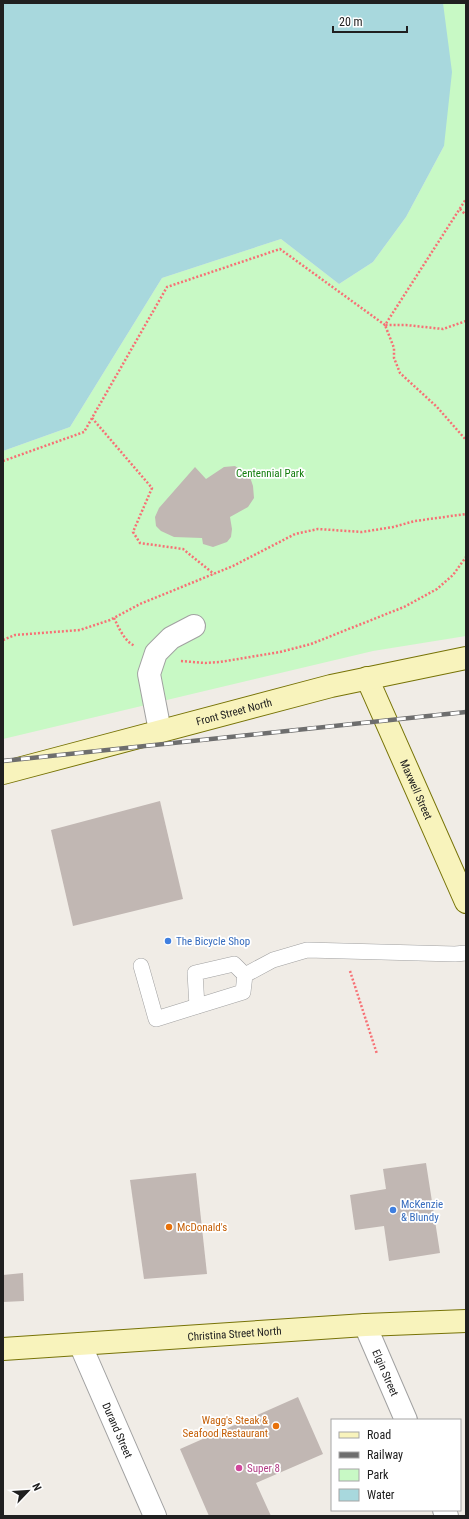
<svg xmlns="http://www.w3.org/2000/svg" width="469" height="1519" viewBox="0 0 469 1519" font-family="'Roboto Condensed',sans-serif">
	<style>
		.park { fill: #c8f9c5 }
		.water { fill: #a8d8dd }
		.building { fill: #c1b7b3 }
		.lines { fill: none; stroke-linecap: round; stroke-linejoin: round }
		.lane-casing { stroke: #a1a1a1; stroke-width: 16 }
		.street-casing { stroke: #a1a1a1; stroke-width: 24 }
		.secondary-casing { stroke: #777307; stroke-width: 24 }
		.path { stroke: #f77075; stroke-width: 2.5; stroke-dasharray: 2 2; stroke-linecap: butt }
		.lane { stroke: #fff; stroke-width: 15 }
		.street { stroke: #fff; stroke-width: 22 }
		.secondary { stroke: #f8f3bc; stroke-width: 22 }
		.rail-casing { stroke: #6e6e6e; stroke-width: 4.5 }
		.rail { stroke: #fff; stroke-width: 3; stroke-dasharray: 9; stroke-linecap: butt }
		.shop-dot { fill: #3f7fe0; stroke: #fff; stroke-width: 1.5 }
		.food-dot { fill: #e8710a; stroke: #fff; stroke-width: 1.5 }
		.hotel-dot { fill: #d1479c; stroke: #fff; stroke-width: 1.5 }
		.labels { text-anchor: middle; stroke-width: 3.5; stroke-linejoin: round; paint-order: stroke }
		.park-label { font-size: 11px; fill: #147e0e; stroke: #fff }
		.street-label { font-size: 11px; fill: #202020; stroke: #fff }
		.shop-label { font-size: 11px; fill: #366cbe; stroke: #fff; text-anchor: start }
		.food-label { font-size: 11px; fill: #c56008; stroke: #fff; text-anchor: start }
		.hotel-label { font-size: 11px; fill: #b23c85; stroke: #fff; text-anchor: start }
	</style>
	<rect width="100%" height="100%" fill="#f0ece6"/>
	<polygon class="park" points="443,3 466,3 466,636 373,651 3,739 3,451 70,427 162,278 281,239 339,284 373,262 406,217 444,146"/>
	<polygon class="water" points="3,3 443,3 452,72 444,146 406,217 373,262 339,284 281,239 162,278 70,427 3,451"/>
	<g class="building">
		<polygon points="235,466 250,477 253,486 254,498 248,507 230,517 232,529 231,537 227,542 213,547 203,544 202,538 174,537 161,531 156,526 155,517 159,508 195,467 206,479 224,467"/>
		<polygon points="160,801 183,899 73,926 51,830"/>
		<polygon points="426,1163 440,1253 389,1261 384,1226 355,1230 350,1195 386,1189 383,1169"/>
		<polygon points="196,1173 207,1274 144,1279 130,1180"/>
		<polygon points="23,1273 24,1301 3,1302 3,1275"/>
		<polygon points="298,1397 323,1454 256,1483 271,1516 209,1516 180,1449"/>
	</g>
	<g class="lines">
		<g class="lane-casing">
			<g id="lane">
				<polyline points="141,966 156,1019 243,992 245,975 273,960 307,950 455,954 466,953"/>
				<polyline points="197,1006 195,973 234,964 245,975"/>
			</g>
		</g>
		<g class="street-casing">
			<g id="street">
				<polyline points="160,731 149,674 156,653 171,638 194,626"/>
				<path id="s1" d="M365,1325L406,1420"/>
				<path id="s2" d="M80,1344L155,1516"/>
				<polyline points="444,1510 447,1516"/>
			</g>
		</g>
		<g class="secondary-casing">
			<g id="secondary">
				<path id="s3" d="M367,678L466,902"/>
				<path id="s4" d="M3,773L331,686L466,658"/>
				<path id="s5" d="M3,1349L365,1325L466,1321"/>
			</g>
		</g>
		<g class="path">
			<polyline points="460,209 466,215"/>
			<polyline points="466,321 443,329 406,325 385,325 394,348 394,358 400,373 437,407 466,440"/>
			<polyline points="92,418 152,488 133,532 140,543 183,549 214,574"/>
			<polyline points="3,461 84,432 167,287 280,249 385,325 466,199"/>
			<path d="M114,618C119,628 124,641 135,646"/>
			<polyline points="3,640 15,635 80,630 110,620 140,604 233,566 295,534 318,529 362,532 393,527 415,521 466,514"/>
			<polyline points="181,661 205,663 220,662 280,652 311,644 404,607 437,589 453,575 466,557"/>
			<polyline points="350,971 377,1054"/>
		</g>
		<use href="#lane" class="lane"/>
		<use href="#street" class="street"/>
		<use href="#secondary" class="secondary"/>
		<g class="rail-casing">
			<polyline id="rail" points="3,761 466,712"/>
		</g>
		<use href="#rail" class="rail"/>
	</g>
	<g class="shop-dot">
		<circle cx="168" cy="941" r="4"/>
		<circle cx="393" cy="1210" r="4"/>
	</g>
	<g class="food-dot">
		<circle cx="169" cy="1227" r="4"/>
		<circle cx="276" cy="1426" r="4"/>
	</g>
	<circle class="hotel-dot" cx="239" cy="1468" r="4"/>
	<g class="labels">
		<g class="park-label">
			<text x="270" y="477">Centennial Park</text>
		</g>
		<g class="street-label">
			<text dy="4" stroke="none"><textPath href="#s4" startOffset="239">Front Street North</textPath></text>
			<text dy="4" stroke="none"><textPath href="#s3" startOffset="122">Maxwell Street</textPath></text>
			<text dy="4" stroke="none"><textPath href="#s5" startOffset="232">Christina Street North</textPath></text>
			<text dy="4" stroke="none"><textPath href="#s1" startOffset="52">Elgin Street</textPath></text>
			<text dy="4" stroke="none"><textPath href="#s2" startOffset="94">Durand Street</textPath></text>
		</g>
		<g class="shop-label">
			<text x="176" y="945">The Bicycle Shop</text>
			<text x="401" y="1208">McKenzie<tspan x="401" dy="13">&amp; Blundy</tspan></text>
		</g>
		<g class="food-label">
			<text x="177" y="1231">McDonald's</text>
			<text x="268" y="1424" text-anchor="end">Wagg's Steak &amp;<tspan x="268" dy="13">Seafood Restaurant</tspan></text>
		</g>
		<g class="hotel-label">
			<text x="247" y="1472">Super 8</text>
		</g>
	</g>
	<rect width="469" height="1519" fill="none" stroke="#202020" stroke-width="8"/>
	<rect x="331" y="1419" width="130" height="92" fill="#ffffff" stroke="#a6a6a6"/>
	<rect x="339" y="1432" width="20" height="6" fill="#f8f3bc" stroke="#a6a6a6"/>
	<text x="367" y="1439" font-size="12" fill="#202020">Road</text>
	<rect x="339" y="1452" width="20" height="6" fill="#6e6e6e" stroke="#a6a6a6"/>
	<text x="367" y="1459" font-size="12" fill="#202020">Railway</text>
	<rect x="339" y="1469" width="20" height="12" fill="#c8f9c5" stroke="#a6a6a6"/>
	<text x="367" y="1479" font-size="12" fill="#202020">Park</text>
	<rect x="339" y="1489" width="20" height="12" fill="#a8d8dd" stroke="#a6a6a6"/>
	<text x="367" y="1499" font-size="12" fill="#202020">Water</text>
	<g transform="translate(28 1491) rotate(65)" stroke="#ffffff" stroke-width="3" paint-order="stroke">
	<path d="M0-3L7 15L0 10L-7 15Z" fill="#202020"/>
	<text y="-6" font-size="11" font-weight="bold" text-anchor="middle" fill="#202020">N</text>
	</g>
	<path d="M333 26v6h74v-6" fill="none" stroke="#202020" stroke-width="2"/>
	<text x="339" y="26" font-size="12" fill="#202020" stroke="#ffffff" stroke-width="3" paint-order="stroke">20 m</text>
</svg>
